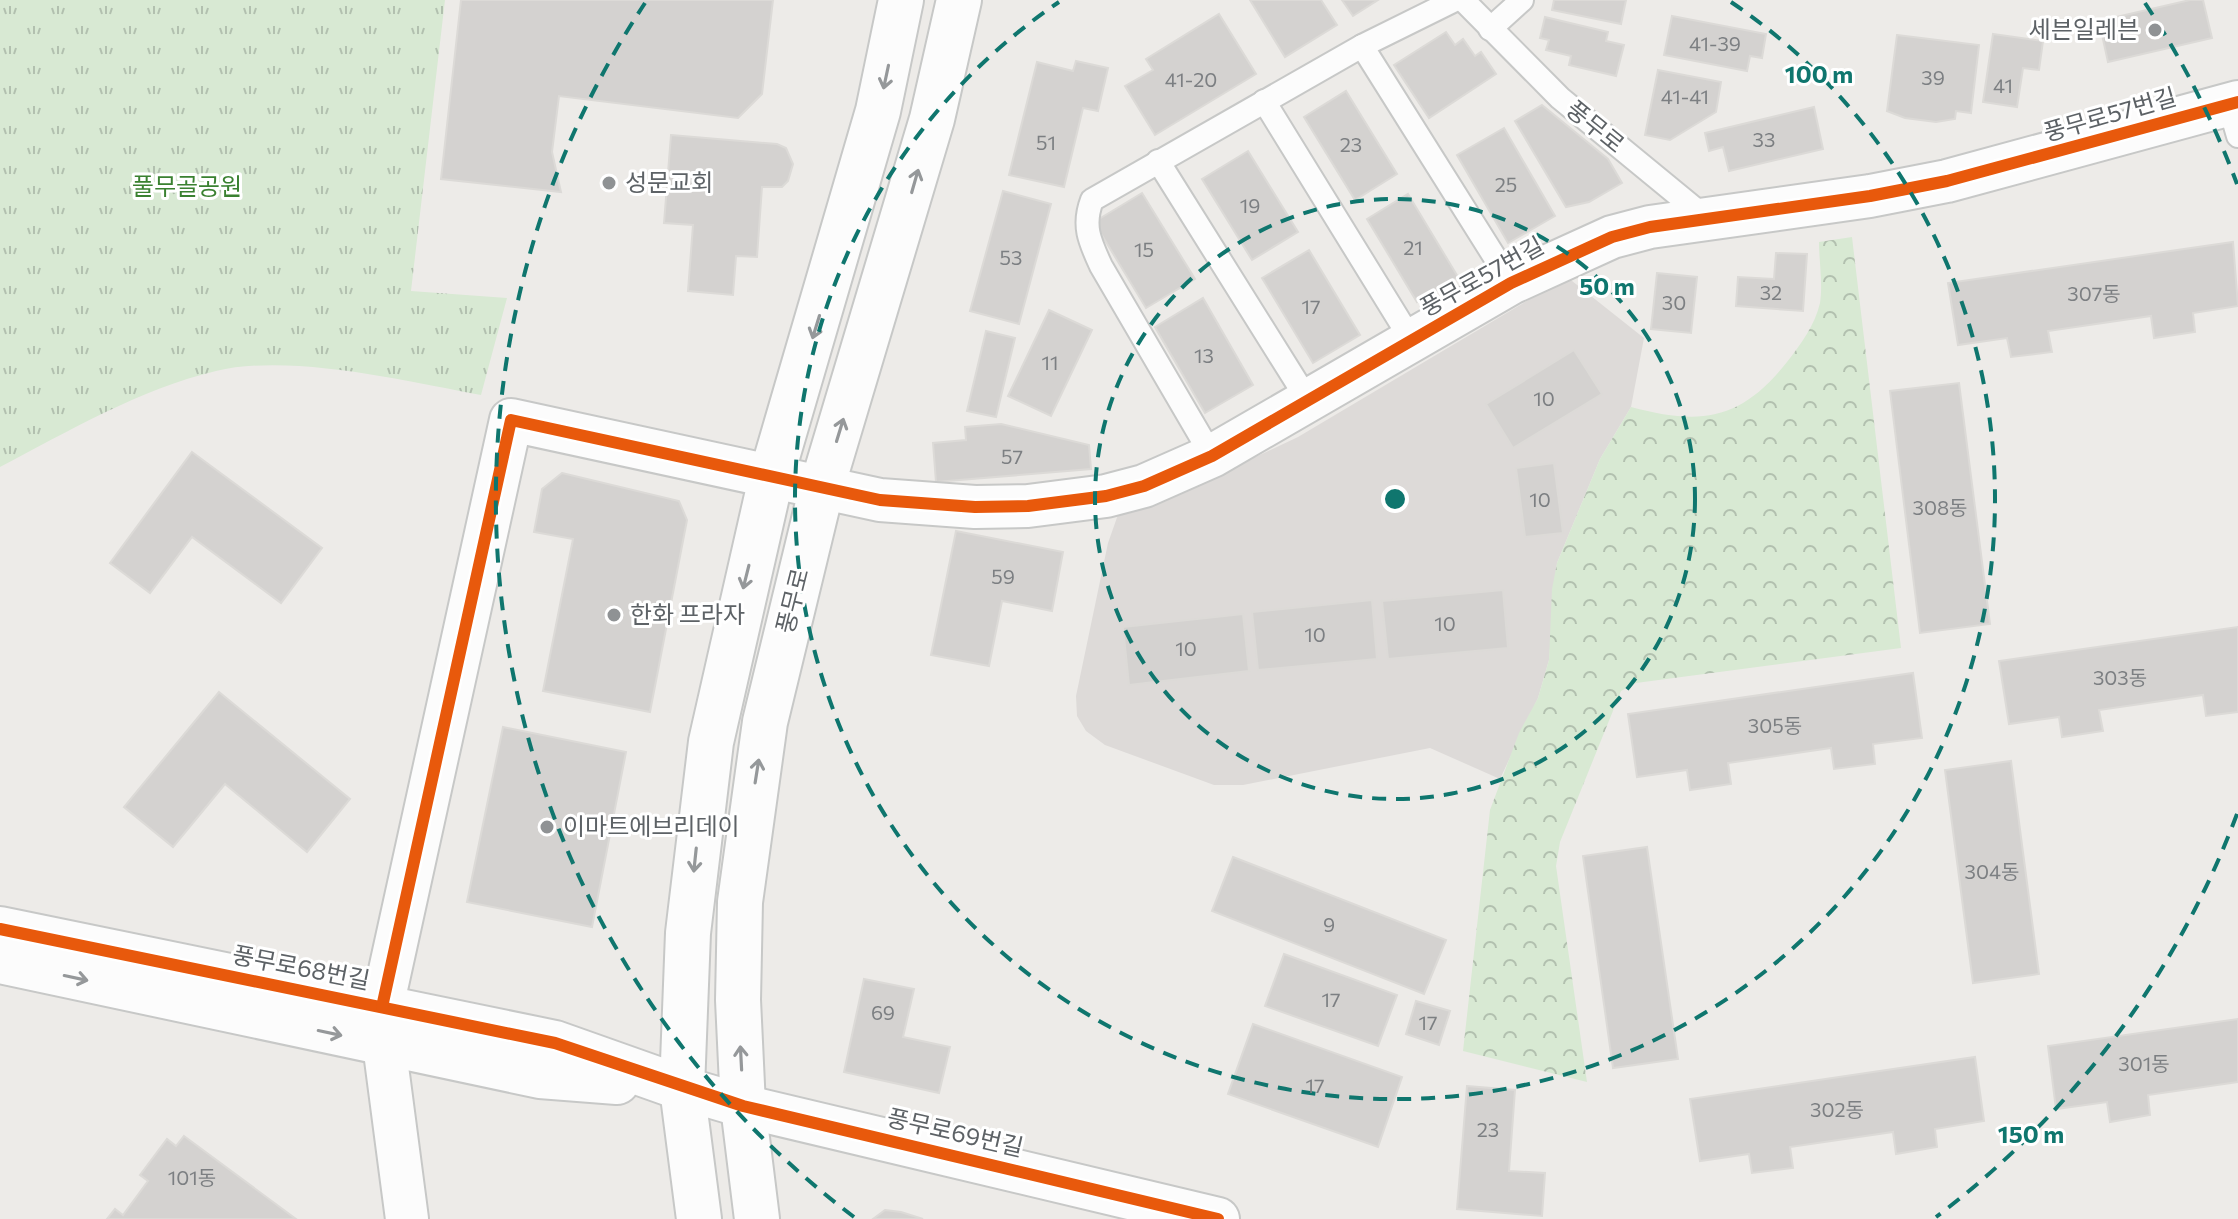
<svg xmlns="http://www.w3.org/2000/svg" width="2238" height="1219" viewBox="0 0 2238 1219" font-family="Commissioner,'Noto Sans KR',sans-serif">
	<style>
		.industrial { fill: #dddad8 }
		.forest { fill: url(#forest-crowns) }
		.park { fill: url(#park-tufts) }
		.building { fill: #d4d2d0; stroke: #dcdad7; stroke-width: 2 }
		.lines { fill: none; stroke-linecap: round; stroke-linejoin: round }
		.service-casing { stroke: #c7c8c7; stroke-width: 26 }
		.minor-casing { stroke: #c7c8c7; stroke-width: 46 }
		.tertiary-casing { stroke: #c7c8c7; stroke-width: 48 }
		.service { stroke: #fcfcfc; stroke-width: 22 }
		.minor { stroke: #fcfcfc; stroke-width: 42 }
		.tertiary { stroke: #fcfcfc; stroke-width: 44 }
		.cycleway-casing { stroke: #fff; stroke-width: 17 }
		.cycleway { stroke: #e8590c; stroke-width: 12 }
		.oneway { stroke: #95989a }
		.ring { fill: none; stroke: #0f766e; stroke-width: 4; stroke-dasharray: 14 10 }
		.poi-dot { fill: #8f9294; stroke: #fff; stroke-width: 3 }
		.labels { text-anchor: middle; stroke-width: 6; stroke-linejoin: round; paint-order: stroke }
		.number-label { font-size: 20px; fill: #7c7f82 }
		.poi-label { font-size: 24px; fill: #5d6266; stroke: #fff; text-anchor: start }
		.street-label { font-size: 24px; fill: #5d6266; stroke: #fff }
		.park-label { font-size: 24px; fill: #3a8131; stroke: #fff }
		.centre { fill: #0f766e; stroke: #fff; stroke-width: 4 }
		.ring-label { font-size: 24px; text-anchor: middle; font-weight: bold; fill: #0f766e; stroke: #fff; stroke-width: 6; stroke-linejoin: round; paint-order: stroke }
	</style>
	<defs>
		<pattern id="forest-crowns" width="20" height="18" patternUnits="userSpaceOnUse" patternTransform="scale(2)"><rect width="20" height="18" fill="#d8e9d3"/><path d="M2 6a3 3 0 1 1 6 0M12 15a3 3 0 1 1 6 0" fill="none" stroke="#b2c0af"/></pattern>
		<pattern id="park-tufts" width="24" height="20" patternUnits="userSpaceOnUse" patternTransform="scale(2)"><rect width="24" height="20" fill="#d8e9d3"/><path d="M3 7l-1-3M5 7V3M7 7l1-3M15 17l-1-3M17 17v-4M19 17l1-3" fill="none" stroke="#b2c0af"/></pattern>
	</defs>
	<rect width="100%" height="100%" fill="#edebe8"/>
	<polygon class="industrial" points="1567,277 1644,338 1631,407 1600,459 1557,563 1549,660 1538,698 1500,779 1430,748 1243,785 1214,785 1105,745 1086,731 1077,716 1076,696 1108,543 1120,509 1179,493 1298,437"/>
	<path class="forest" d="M1852,237L1901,648L1636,683L1621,691L1560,842L1556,866L1587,1082L1463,1051L1490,810L1519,733L1538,698L1549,660L1552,589L1557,563L1600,459L1631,407C1702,426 1741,420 1787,362C1801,344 1815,325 1820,303C1823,284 1819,261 1819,242Z"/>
	<path class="park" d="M0,0H445L411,291L507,298L481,395C407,381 290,353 216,371C140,389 69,431 0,467Z"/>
	<g class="building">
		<polygon points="461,0 773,0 762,94 738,118 559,96 552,152 561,192 441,179"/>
		<polygon points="1250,0 1321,0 1337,25 1285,57"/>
		<polygon points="1342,0 1378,0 1353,16"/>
		<polygon points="1554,0 1626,0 1621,24 1552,10"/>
		<polygon points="2190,0 2203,0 2212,38 2108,62 2099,21"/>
		<polygon points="1219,14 1256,74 1155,135 1125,86 1153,70 1146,59"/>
		<polygon points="1672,16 1766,34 1762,58 1750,56 1747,71 1664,55"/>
		<polygon points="1545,17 1608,32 1606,41 1624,45 1616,76 1569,65 1571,56 1546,50 1549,40 1540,38"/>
		<polygon points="1446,32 1455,45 1463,39 1475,56 1481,52 1496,74 1429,118 1394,65"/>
		<polygon points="1993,34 2043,41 2039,70 2023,68 2017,107 1983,102"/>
		<polygon points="1897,35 1979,45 1971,113 1956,111 1955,119 1936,122 1905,118 1887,111"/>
		<polygon points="1076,61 1108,68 1098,111 1083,108 1064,187 1009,175 1037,62 1073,71"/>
		<polygon points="1658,70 1721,82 1716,112 1670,140 1645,135"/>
		<polygon points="1346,91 1397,174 1355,200 1304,117"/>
		<polygon points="1542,105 1608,159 1622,183 1589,202 1566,207 1515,121"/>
		<polygon points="1814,107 1823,149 1729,171 1723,147 1709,151 1705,133"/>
		<polygon points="1504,128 1555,216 1508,243 1457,155"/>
		<polygon points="671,135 777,144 786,148 793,164 788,181 782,187 762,187 757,257 736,256 733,295 688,291 693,225 664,223"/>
		<polygon points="1248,151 1298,232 1252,260 1202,179"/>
		<polygon points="1003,191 1051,204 1019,324 970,311"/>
		<polygon points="1142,193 1195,279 1146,308 1094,222"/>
		<polygon points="1408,194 1458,277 1417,302 1367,219"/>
		<polygon points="2233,242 2238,306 2193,313 2195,332 2154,338 2151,316 2048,331 2052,352 2011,357 2007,338 1958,345 1948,283"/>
		<polygon points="1309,250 1360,335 1313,363 1262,278"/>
		<polygon points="1776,253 1807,254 1803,311 1736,306 1738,277 1774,279"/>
		<polygon points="1657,273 1697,277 1691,333 1651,329"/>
		<polygon points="1203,298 1253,385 1205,413 1155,327"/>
		<polygon points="1049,310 1092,330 1051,416 1008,396"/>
		<polygon points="986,331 1015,338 996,417 967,411"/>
		<polygon points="1574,350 1602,394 1513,448 1486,404"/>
		<polygon points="1959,383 1990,624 1920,633 1890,391"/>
		<polygon points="1001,424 1089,445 1091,469 936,482 933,443 966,440 965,427"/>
		<polygon points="192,452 322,548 281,603 192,537 150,593 110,563"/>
		<polygon points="1554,463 1563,533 1525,537 1516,468"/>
		<polygon points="562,473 679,501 687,520 650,712 543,691 573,539 534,532 542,489"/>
		<polygon points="956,531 1063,552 1052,611 1002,601 989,666 931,655"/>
		<polygon points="1503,590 1508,648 1388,659 1382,601"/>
		<polygon points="1372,600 1377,659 1258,670 1252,612"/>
		<polygon points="1243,614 1249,671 1129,685 1123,627"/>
		<polygon points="2238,627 2238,712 2206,716 2203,695 2099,710 2103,731 2062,737 2059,717 2009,724 1999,661"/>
		<polygon points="1913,673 1922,738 1873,744 1875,764 1834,769 1831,748 1728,763 1731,784 1690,790 1687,770 1637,777 1628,714"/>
		<polygon points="219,692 350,799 307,852 225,784 173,847 124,807"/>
		<polygon points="503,727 626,752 592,927 467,902"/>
		<polygon points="2011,761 2039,974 1973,983 1945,770"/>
		<polygon points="1647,847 1678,1059 1613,1068 1583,856"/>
		<polygon points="1233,857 1446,940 1424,994 1212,911"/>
		<polygon points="1284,954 1397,995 1378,1046 1265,1006"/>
		<polygon points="864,979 914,989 903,1037 950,1047 939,1093 844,1072"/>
		<polygon points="1416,1001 1450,1011 1439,1045 1406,1034"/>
		<polygon points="2238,1019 2238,1082 2148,1095 2150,1115 2110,1122 2107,1102 2056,1109 2048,1046"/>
		<polygon points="1253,1024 1402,1077 1378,1147 1228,1094"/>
		<polygon points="1975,1057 1984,1121 1935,1129 1937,1147 1896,1154 1893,1132 1790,1147 1793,1168 1752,1173 1749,1154 1700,1161 1690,1099"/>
		<polygon points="1467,1086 1515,1090 1509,1171 1545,1173 1542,1216 1457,1209"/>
		<polygon points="184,1136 296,1219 107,1219 115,1209 123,1215 148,1181 140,1175 167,1139 176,1146"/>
		<polygon points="885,1210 901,1212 923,1219 873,1219"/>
	</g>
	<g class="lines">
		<g class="service-casing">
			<g id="service">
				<polyline points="1463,0 1560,98 1706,218"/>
				<polyline points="1490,29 1522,0"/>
				<polyline points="1362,46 1511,283"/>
				<polyline points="1264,101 1412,341"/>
				<polyline points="2229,105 2238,136"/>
				<polyline points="1158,161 1309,402"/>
				<path d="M1212,456L1101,266C1090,242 1082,226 1092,200L1362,46L1455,0"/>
			</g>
		</g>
		<g class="minor-casing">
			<g id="minor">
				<polyline points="382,1007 511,420 880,500 975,507 1028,506 1106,496 1144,486 1212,456 1511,283 1612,237 1650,227 1870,196 1947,181 2238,102"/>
				<polyline points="384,1044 407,1219"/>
				<polyline points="682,1088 743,1106 1218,1219"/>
			</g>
		</g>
		<g class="tertiary-casing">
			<g id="tertiary">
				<polyline points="0,929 555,1043 682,1088"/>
				<polyline points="0,961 540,1076 617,1082"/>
				<polyline points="699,1219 682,1088 688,933 711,742 772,474 878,111 901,0"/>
				<polyline points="757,1219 743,1106 738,1000 740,902 765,722 822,487 932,119 959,0"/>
			</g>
		</g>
		<use href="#service" class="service"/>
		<use href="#minor" class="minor"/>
		<use href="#tertiary" class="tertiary"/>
		<g class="cycleway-casing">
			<g id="cycleway">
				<polyline points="0,929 555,1043 743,1106 1218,1219"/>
				<polyline points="382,1007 511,420 880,500 975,507 1028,506 1106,496 1144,486 1212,456 1511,283 1612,237 1650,227 1870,196 1947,181 2238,102"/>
			</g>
		</g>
		<use href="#cycleway" class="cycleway"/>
	</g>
	<defs><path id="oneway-shaft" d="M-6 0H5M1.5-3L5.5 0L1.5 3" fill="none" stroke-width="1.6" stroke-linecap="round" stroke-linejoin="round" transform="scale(2)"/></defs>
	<g class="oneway">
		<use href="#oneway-shaft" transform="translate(886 77) rotate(102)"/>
		<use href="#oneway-shaft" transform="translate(915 181) rotate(-74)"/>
		<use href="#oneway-shaft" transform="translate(816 327) rotate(107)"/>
		<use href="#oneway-shaft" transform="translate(840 430) rotate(-73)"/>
		<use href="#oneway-shaft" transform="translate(746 577) rotate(104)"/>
		<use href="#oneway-shaft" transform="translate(757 771) rotate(-81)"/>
		<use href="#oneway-shaft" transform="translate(695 860) rotate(96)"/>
		<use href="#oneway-shaft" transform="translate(76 978) rotate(12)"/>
		<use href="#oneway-shaft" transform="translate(330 1033) rotate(12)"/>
		<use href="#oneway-shaft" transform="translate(741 1058) rotate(-93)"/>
	</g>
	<g class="ring">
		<circle cx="1395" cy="499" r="300"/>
		<path d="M1731 2A600 600 0 1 1 1059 2"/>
		<path d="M2237 814A899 899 0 0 1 1936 1217M854 1217A899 899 0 0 1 645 3M2145 3A899 899 0 0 1 2237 184"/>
	</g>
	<g class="poi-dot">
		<circle cx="2155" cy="30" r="8"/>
		<circle cx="609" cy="183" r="8"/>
		<circle cx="614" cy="615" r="8"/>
		<circle cx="547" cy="827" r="8"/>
	</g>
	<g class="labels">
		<g class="number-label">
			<text x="1715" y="51">41-39</text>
			<text x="1933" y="85">39</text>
			<text x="1191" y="87">41-20</text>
			<text x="2003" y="93">41</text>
			<text x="1685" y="104">41-41</text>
			<text x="1764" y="147">33</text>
			<text x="1046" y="150">51</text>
			<text x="1351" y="152">23</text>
			<text x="1506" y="192">25</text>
			<text x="1250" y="213">19</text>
			<text x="1413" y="255">21</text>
			<text x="1144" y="257">15</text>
			<text x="1011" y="265">53</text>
			<text x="1771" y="300">32</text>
			<text x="2094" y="301">307동</text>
			<text x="1674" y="310">30</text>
			<text x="1311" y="314">17</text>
			<text x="1204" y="363">13</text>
			<text x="1050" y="370">11</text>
			<text x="1544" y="406">10</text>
			<text x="1012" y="464">57</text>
			<text x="1540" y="507">10</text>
			<text x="1940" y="515">308동</text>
			<text x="1003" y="584">59</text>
			<text x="1445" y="631">10</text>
			<text x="1315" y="642">10</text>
			<text x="1186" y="656">10</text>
			<text x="2120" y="685">303동</text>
			<text x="1775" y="733">305동</text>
			<text x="1992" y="879">304동</text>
			<text x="1329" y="932">9</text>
			<text x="1331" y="1007">17</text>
			<text x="883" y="1020">69</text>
			<text x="1428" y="1030">17</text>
			<text x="2144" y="1071">301동</text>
			<text x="1315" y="1093">17</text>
			<text x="1837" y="1117">302동</text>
			<text x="1488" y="1137">23</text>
			<text x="192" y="1185">101동</text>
		</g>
		<g class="poi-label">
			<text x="2139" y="38" text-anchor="end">세븐일레븐</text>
			<text x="625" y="191">성문교회</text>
			<text x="630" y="623">한화 프라자</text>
			<text x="563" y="835">이마트에브리데이</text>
		</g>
		<g class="street-label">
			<text transform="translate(2110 115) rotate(-16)" y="8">풍무로57번길</text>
			<text transform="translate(1595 127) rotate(39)" y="8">풍무로</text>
			<text transform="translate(1482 277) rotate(-29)" y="8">풍무로57번길</text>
			<text transform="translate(793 601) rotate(-76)" y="8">풍무로</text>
			<text transform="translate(301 968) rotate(11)" y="8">풍무로68번길</text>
			<text transform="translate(955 1133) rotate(13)" y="8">풍무로69번길</text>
		</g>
		<g class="park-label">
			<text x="187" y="195">풀무골공원</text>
		</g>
	</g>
	<circle cx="1395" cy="499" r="12" class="centre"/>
	<g class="ring-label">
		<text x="1819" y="83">100 m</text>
		<text x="1607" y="295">50 m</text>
		<text x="2031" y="1143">150 m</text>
	</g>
</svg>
